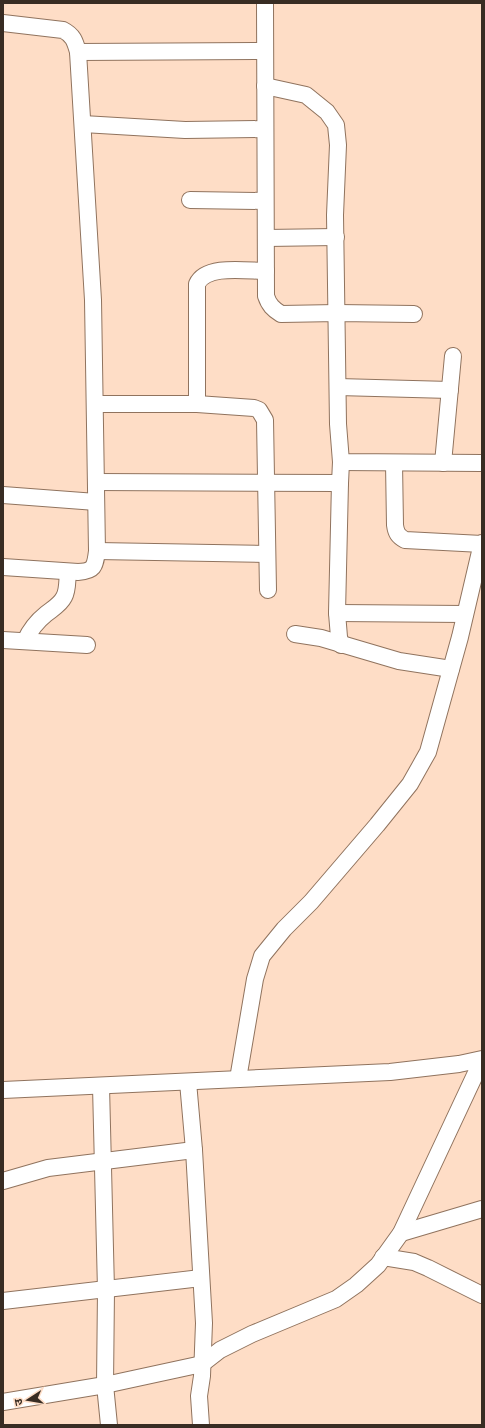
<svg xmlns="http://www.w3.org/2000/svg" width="485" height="1428" viewBox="0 0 485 1428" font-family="'Alegreya Sans','Noto Sans Devanagari',sans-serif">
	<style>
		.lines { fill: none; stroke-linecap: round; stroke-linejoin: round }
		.minor-casing { stroke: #90735e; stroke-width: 18 }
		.minor { stroke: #fff; stroke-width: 16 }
	</style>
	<rect width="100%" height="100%" fill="#feddc6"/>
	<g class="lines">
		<g class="minor-casing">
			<g id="minor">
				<path d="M265,3L266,296C269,305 273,309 281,314L337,313L414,314"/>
				<path d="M3,23L63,30C73,35 75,41 78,52L93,300L97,551C95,567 94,571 78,572L3,567"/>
				<polyline points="78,52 265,51"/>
				<polyline points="265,86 306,95 327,112 336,125 338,145 335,215 338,424 341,462 482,463"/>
				<polyline points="83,124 185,130 265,129"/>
				<polyline points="190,200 265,201"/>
				<polyline points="266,238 336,237"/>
				<polyline points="338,387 450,390"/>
				<polyline points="95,404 197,404 254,408 259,410 265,420 268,590"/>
				<path d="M197,404V284C206,264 247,271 266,271"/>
				<path d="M394,463L395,525C396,533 398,536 405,540L482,544"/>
				<polyline points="443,463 453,356"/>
				<polyline points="96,482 340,483 341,462"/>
				<polyline points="340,483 337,613 339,637 341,645"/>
				<polyline points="3,495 96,502"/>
				<polyline points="97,551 267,554"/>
				<polyline points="337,613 465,614"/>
				<polyline points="295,634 321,638 399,661 451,669"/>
				<polyline points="3,640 87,645"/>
				<path d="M25,641C30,630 36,622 46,614C52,609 60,605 64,597C68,590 67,580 68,572"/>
				<polyline points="238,1079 255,979 262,956 284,929 311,902 377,825 410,784 428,752 460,637 482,543"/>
				<polyline points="188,1082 194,1150 204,1323 202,1376 199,1396 201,1425"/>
				<polyline points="101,1086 106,1290 105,1385 109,1425"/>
				<polyline points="3,1090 390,1072 459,1064 482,1059"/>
				<polyline points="3,1181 48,1168 194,1150"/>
				<polyline points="401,1233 482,1209"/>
				<polyline points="383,1257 414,1262 428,1268 482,1295"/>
				<polyline points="3,1301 201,1278"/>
				<polyline points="3,1402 105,1385 202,1364 220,1350 252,1334 336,1299 356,1285 378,1265 401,1233 482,1060"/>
			</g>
		</g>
		<use href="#minor" class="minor"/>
	</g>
	<rect width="485" height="1428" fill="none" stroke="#382c23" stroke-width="8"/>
	<g transform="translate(28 1400) rotate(258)" stroke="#feddc6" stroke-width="3" paint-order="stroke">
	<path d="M0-3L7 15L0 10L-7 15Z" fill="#382c23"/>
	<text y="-6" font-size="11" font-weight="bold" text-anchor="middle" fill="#382c23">उ</text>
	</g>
</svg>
